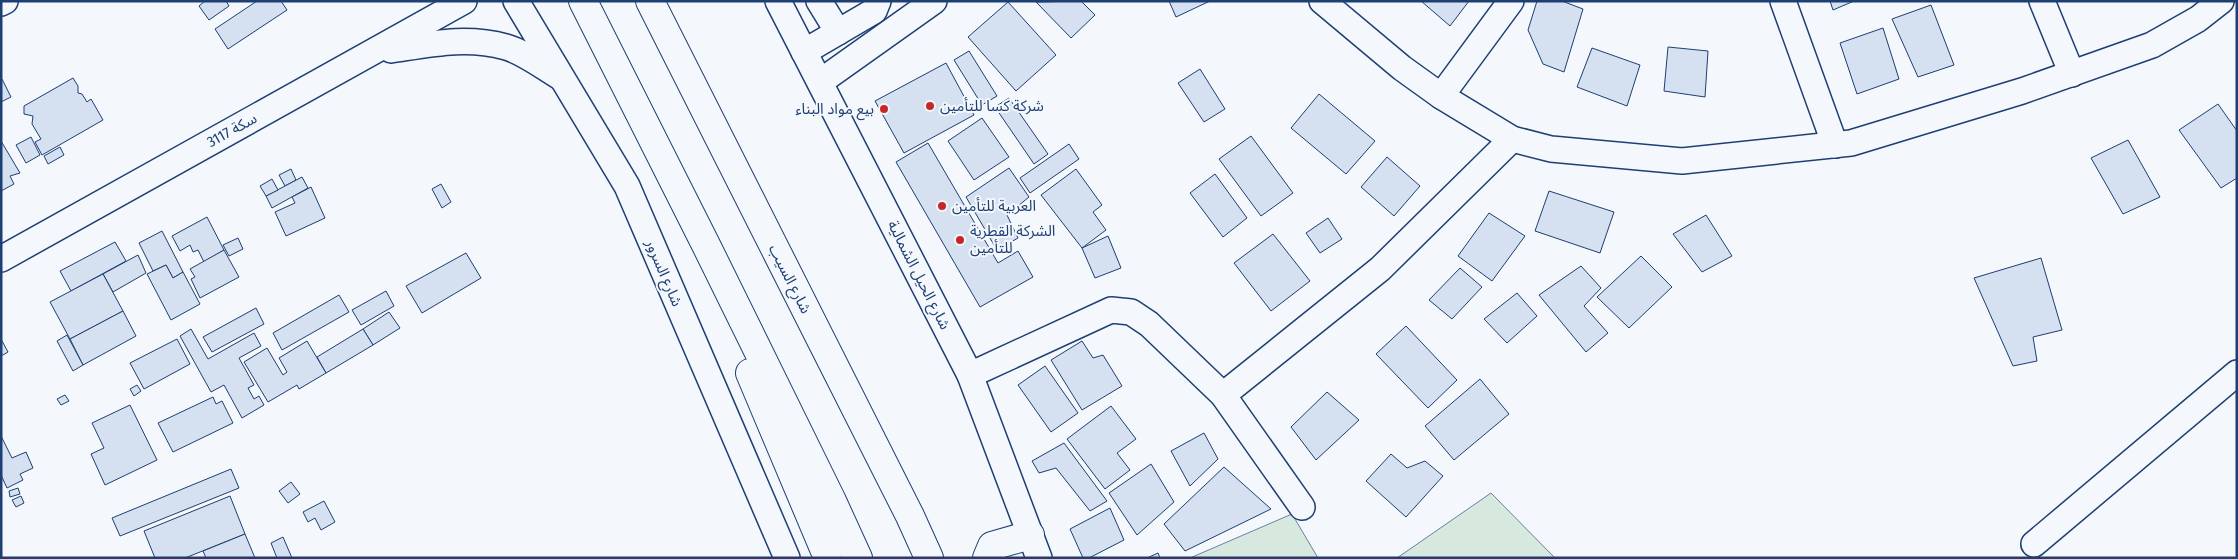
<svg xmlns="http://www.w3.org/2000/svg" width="2238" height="559" viewBox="0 0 2238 559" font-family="'Fira Sans Condensed','Noto Sans Arabic',sans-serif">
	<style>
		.green { fill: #d7e8df; stroke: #687fa3 }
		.building { fill: #d5e0f0; stroke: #1d3f73 }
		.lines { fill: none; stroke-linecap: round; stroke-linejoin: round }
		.minor-casing { stroke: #1d3f73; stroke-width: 28 }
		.highway-casing { stroke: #1d3f73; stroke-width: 30 }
		.minor { stroke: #f4f7fb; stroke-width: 25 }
		.highway { stroke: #f4f7fb; stroke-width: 28 }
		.poi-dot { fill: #c62828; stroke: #f4f7fb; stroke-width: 2 }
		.labels { text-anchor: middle; stroke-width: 4; stroke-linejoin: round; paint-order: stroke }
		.poi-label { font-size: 15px; fill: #1d3f73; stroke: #f4f7fb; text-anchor: start }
		.street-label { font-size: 15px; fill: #1d3f73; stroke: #f4f7fb }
	</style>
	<rect width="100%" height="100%" fill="#f4f7fb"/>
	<g class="green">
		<polygon points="1491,493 1555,558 1397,558"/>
		<polygon points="1292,514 1318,558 1190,558"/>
	</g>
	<g class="building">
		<polygon points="205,1 226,1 229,6 209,20 199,6"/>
		<polygon points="257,1 281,1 287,10 228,49 215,29"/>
		<polygon points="1081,1 1095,15 1071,38 1036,2"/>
		<polygon points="1169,1 1210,1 1176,17"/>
		<polygon points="1421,1 1469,1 1450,26"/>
		<polygon points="1537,1 1562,1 1583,9 1564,72 1543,64 1528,30"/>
		<polygon points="1830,1 1854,1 1833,10"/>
		<polygon points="1008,2 1056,55 1016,91 968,37"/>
		<polygon points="1931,5 1954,65 1918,77 1892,19"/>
		<polygon points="1883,28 1899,79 1857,94 1840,43"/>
		<polygon points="1668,47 1708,51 1705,97 1664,91"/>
		<polygon points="1592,48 1640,65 1627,106 1577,87"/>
		<polygon points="969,51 997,96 982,105 954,60"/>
		<polygon points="946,63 974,115 904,153 875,101"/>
		<polygon points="1200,69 1225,109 1204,122 1178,83"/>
		<polygon points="73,78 78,86 78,93 82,94 87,102 91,99 103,120 42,155 35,142 41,139 32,124 33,116 24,114 24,106"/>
		<polygon points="2,79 11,97 1,102 1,80"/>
		<polygon points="1319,94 1375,141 1346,174 1291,128"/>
		<polygon points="1009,98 1048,154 1034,164 995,107"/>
		<polygon points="2218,104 2237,131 2237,178 2221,188 2179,130"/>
		<polygon points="982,118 1009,157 974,180 948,141"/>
		<polygon points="1251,136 1293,193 1261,216 1219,159"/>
		<polygon points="31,137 40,155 26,163 16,145"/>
		<polygon points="2128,140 2160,197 2123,214 2091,158"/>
		<polygon points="1,141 20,173 10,176 14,184 1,191"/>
		<polygon points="928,143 998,263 1018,251 1033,277 980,307 896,162"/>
		<polygon points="1069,144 1079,159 1030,193 1020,178"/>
		<polygon points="60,147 64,155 48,164 44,156"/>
		<polygon points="1387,157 1420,186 1394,216 1361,187"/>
		<polygon points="1009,168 1029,197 1007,215 1018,238 997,250 966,197"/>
		<polygon points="291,169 296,180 285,186 279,175"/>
		<polygon points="1076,169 1102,205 1093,212 1106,230 1082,248 1041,195"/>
		<polygon points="1215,174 1247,218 1223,237 1190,193"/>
		<polygon points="302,177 308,188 272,208 266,196"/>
		<polygon points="272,179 278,190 266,196 260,186"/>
		<polygon points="441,184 451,202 442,208 432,189"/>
		<polygon points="311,187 325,218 286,236 275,212 295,203 292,197"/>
		<polygon points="1549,191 1614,212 1600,253 1535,231"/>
		<polygon points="1489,213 1525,236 1492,281 1458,256"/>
		<polygon points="1706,215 1732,256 1702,272 1673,234"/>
		<polygon points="207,217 224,250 204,262 198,250 193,252 190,245 180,251 172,236"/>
		<polygon points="1328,218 1342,239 1320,253 1306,233"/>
		<polygon points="162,231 183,272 173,278 166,265 153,271 139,243"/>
		<polygon points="1273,234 1310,281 1271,311 1234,263"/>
		<polygon points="1108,236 1121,268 1095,278 1082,248"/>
		<polygon points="238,238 243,249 229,256 223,245"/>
		<polygon points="115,242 126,261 71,291 60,271"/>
		<polygon points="224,250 239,277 200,298 191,279 195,277 190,269"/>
		<polygon points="466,253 481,278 422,313 406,286"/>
		<polygon points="138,255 146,273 113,292 103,274"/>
		<polygon points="1641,256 1672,287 1629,328 1597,297"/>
		<polygon points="2041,258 2062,330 2033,337 2037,361 2013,366 1974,278"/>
		<polygon points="166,265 173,278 183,272 200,304 171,320 147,274"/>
		<polygon points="1581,266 1601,288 1584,306 1608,333 1586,352 1539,295"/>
		<polygon points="1460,268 1482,287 1452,319 1429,300"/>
		<polygon points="103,274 123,311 70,339 50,302"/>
		<polygon points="386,291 394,306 361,325 352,310"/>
		<polygon points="1517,293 1537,316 1507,343 1484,319"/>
		<polygon points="339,295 349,312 282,350 273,333"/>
		<polygon points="256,308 264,324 212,352 203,337"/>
		<polygon points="123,311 136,336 83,365 70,339"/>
		<polygon points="389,312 400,328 373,345 363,329"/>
		<polygon points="1406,326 1457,380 1428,408 1376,354"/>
		<polygon points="191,329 208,359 254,333 261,346 239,358 254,385 248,388 254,399 259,396 264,405 242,418 224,385 211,392 180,336"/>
		<polygon points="363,329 373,345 326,373 317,357"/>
		<polygon points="67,335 83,365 73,371 57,341"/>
		<polygon points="1,339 8,352 1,356"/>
		<polygon points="177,339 190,364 144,389 130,363"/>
		<polygon points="307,341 326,373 299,389 297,385 268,402 244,362 267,348 283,375 287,372 279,358"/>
		<polygon points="1082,341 1093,358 1103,355 1122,386 1082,410 1051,360"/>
		<polygon points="1045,366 1078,413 1051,432 1018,385"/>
		<polygon points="1480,379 1509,414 1454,460 1425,426"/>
		<polygon points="137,385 141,391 134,396 130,389"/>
		<polygon points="1327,392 1359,420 1316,460 1291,427"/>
		<polygon points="65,395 69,401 61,405 57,399"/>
		<polygon points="213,397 216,404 222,401 233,423 173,452 158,423"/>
		<polygon points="130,405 157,460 105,485 91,454 104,448 92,423"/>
		<polygon points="1111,406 1136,439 1117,453 1130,470 1105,489 1067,439"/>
		<polygon points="1204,433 1218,459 1190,486 1171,451"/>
		<polygon points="1,436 12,458 26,452 33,468 20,474 23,480 7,488 1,475"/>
		<polygon points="1064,443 1107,501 1090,511 1056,468 1039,473 1032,461"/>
		<polygon points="1391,454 1407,468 1425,461 1443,476 1406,517 1366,481"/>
		<polygon points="1151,464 1174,502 1137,535 1109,493"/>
		<polygon points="1224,467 1271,509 1185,551 1164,524"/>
		<polygon points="231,469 239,488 120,536 112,518"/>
		<polygon points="291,482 300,494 288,503 279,491"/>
		<polygon points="18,488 20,494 10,497 9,491"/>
		<polygon points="21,496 24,503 16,507 12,500"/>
		<polygon points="230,496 245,534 185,558 155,558 144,531"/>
		<polygon points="324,501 335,522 321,530 315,518 308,522 303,512"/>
		<polygon points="1110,508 1124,540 1089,558 1083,558 1070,529"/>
		<polygon points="245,534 255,558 206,558 203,551"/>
		<polygon points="283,537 292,558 277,558 271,543"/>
		<polygon points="1158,553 1160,558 1147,558"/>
	</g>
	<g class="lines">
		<g class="minor-casing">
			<g id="minor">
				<polyline points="516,1 627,186 787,558"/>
				<polyline points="778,1 970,375 1039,558"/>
				<polyline points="819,1 838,32"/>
				<polyline points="1322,1 1402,68 1441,96 1512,139 1551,149 1682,161 1851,143 2022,91 2152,45 2198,19 2221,1"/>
				<polyline points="1783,1 1835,145"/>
				<polyline points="2042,1 2072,74"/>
				<polyline points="1,3 5,1"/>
				<path d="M391,50C431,44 466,36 506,47C524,52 543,67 560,77"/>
				<polyline points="804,52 874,11 878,1"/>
				<polyline points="820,82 934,1"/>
				<polyline points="1441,96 1511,1"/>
				<polyline points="1,259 464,1"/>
				<polyline points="970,375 1111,310 1131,312 1149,324 1223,395 1302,507"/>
				<polyline points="1223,395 1380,269 1512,139"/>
				<polyline points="2034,544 2237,373"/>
			</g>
		</g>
		<g class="highway-casing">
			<g id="highway">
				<polyline points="583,1 707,247 832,501 858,558"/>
				<polyline points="650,1 910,516 929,558"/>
				<polyline points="750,373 828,558"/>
				<polyline points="987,558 992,546 1030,535"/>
			</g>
		</g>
		<use href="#minor" class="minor"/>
		<use href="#highway" class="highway"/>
	</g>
	<g class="poi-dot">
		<circle cx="930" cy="106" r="5"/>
		<circle cx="884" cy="109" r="5"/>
		<circle cx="942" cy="206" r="5"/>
		<circle cx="960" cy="240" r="5"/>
	</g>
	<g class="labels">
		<g class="poi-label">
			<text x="940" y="111">شركة كسا للتأمين</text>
			<text x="874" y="114" text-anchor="end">بيع مواد البناء</text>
			<text x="952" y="211">العربية للتأمين</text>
			<text x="970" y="236">الشركة القطرية<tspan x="970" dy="17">للتأمين</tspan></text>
		</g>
		<g class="street-label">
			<text transform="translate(232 130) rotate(-29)" y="5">سكة 3117</text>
			<text transform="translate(664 273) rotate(67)" y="5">شارع السرور</text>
			<text transform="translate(919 275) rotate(63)" y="5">شارع الحيل الشمالية</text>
			<text transform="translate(790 279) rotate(63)" y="5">شارع السيب</text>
		</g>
	</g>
	<rect width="2238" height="559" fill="none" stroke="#1d3f73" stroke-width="5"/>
</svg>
